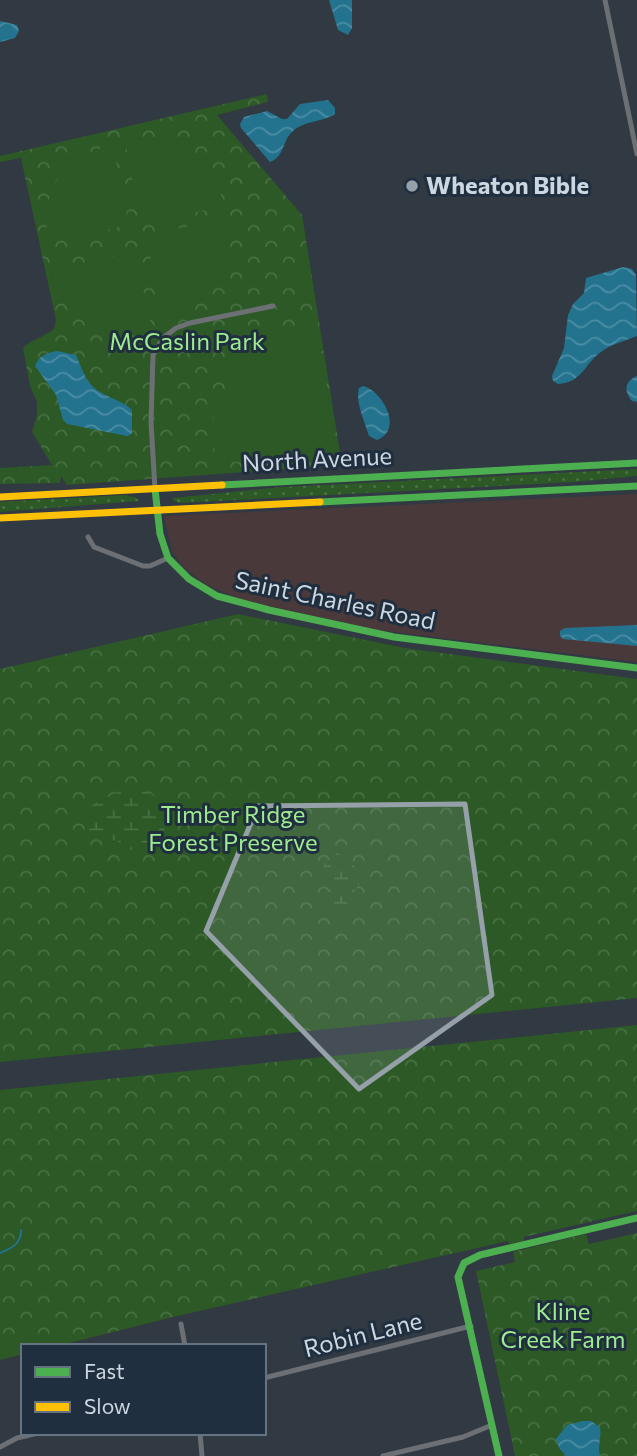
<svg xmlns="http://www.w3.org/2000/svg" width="637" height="1456" viewBox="0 0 637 1456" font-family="Commissioner,sans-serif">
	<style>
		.industrial { fill: #4a393a }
		.grass { fill: url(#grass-dots) }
		.forest { fill: url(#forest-crowns) }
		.wetland { fill: url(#wetland-marsh) }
		.garden { fill: #2c5925 }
		.water { fill: url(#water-waves) }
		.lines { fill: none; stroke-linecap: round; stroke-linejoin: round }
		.stream { stroke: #23738f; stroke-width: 2 }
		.street { stroke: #6c7075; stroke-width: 5 }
		.fast { stroke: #4caf50; stroke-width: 7 }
		.slow { stroke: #ffc107; stroke-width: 7 }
		.marked { fill: #96a0a9; fill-opacity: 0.2; stroke: #96a0a9; stroke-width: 5; stroke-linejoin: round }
		.poi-dot { fill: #96a0a9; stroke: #202f3f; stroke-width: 2.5 }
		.labels { text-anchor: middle; stroke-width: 6; stroke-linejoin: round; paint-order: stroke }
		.poi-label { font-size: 24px; font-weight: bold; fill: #cdd7e1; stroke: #202f3f; text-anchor: start }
		.park-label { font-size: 24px; fill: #9fec8f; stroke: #202f3f }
		.street-label { font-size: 24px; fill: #cdd7e1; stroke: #202f3f }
	</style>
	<defs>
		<pattern id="grass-dots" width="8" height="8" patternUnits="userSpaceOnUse" patternTransform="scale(1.75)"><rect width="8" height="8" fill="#2c5925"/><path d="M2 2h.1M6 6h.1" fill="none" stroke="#497044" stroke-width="1.8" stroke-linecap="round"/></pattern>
		<pattern id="forest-crowns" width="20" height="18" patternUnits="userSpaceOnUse" patternTransform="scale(1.75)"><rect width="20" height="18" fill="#2c5925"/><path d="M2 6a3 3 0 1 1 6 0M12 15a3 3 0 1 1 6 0" fill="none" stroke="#497044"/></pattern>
		<pattern id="wetland-marsh" width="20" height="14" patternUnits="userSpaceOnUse" patternTransform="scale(1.75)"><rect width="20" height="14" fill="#2c5925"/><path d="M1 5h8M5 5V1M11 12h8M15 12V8" fill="none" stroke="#497044"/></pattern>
		<pattern id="water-waves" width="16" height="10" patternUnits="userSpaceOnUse" patternTransform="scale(1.75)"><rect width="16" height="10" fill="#23738f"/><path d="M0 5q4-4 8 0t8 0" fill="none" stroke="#4c8da4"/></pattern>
	</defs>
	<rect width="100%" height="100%" fill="#313942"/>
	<polygon class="industrial" points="637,494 637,662 378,630 243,600 207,585 183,567 172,551 164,516"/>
	<g class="grass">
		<polygon points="637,469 637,476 574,482 180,503 173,501 173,498 282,487"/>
		<polygon points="125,495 138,498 139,501 0,512 0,502"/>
	</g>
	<g class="forest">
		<path d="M267,94L268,102L217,115L302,215L342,465L67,485L61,476L60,483L0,484V468L52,465L32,432L37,415V402L30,386L23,348C32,339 44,337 54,329L56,320L21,158L0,162V156Z"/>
		<polygon points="238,614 405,648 637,679 637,998 0,1062 0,669"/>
		<polygon points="637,1025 637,1211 524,1237 524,1241 509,1244 508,1241 173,1317 57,1346 23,1346 23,1354 0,1360 0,1090"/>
		<polygon points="637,1233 637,1456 515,1456 476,1271 515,1262 513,1252 586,1234 589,1244"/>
	</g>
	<g class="wetland">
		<path d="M144,787C168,805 175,837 148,855L136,853L117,841L89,835L85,827L88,807L121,791Z"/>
		<path d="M337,853C357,864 372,882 346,898L349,908L336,911L325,904L330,886L323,872L324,864Z"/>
	</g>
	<g class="garden">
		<path d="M150,138C192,145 214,164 224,206L146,223L141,221L125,141Z"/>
		<path d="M112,145L127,212L124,226L49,243C38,192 62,157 112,145Z"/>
		<path d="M226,219C235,270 213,304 162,317L147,238L150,234Z"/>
		<path d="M127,254L134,255L137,263L153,333C103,340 62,323 54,269Z"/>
		<polygon points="308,263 313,284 299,287 295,266"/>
		<polygon points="315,330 316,338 319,340 338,454 215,463 213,404 219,403 229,396 227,370 241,355 244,344 255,335"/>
		<polygon points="141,346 142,362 112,363 112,347"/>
	</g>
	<g class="water">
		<polygon points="329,0 352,0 352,28 348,35 338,30"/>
		<polygon points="0,21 17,25 19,31 15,38 0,42"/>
		<path d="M328,100L335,108V114C323,122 303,121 293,131C282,140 285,156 270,162L241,128L240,124L244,117L267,111L282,119H287L300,104Z"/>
		<path d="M623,267L632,269L636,275L637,336C625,341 611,344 601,352C584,364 582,383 558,384L553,381L552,376L564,348L568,315L573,304L584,293L586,278Z"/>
		<path d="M57,351L76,355C82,369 87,386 102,393C113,400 123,401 132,410V434L127,436L67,424L63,420L56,395L35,366C39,355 47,353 57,351Z"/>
		<path d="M637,376V402L632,401C624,392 624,381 637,376Z"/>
		<path d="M363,386C383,391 404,430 377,440L369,436C365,422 355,402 359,388Z"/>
		<polygon points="637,625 637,646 563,639 560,636 560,631 565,628"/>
		<path d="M583,1421H591L600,1427C602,1438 597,1446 600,1456H566L559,1448L556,1439L567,1425Z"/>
	</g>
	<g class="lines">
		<path class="stream" d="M0,1253C12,1248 21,1244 21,1230"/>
		<g class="street">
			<polyline points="605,0 637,154"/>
			<polyline points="155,489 151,422 153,355 163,338 176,328 190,323 273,306"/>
			<polyline points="88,537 94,547 143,566 150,566 168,558"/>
			<polyline points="181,1324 185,1346"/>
			<polyline points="264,1378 471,1326"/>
			<polyline points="200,1433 202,1456"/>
			<polyline points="0,1447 17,1438 38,1433"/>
			<polyline points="383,1456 463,1437 492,1425"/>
		</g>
		<g class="fast">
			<polyline points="222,485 637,463"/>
			<polyline points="155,489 160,534 168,558 189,579 217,596 269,610 394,637 637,668"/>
			<polyline points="320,502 637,486"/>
			<polyline points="499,1456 458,1277 464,1263 480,1255 637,1218"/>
		</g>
		<g class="slow">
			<polyline points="0,497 222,485"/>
			<polyline points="0,518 320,502"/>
		</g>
	</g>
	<path class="marked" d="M465,804L492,995L359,1089L206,931L258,806Z"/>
	<circle class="poi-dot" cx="412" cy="186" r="7"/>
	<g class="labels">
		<g class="poi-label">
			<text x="426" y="194">Wheaton Bible</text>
		</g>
		<g class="park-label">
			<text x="187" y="350">McCaslin Park</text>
			<text x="233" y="823">Timber Ridge<tspan x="233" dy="28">Forest Preserve</tspan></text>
			<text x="563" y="1320">Kline<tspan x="563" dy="28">Creek Farm</tspan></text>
		</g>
		<g class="street-label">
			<text transform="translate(317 460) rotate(-3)" y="8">North Avenue</text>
			<text transform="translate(335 601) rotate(12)" y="8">Saint Charles Road</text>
			<text transform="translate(363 1335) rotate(-14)" y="8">Robin Lane</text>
		</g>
	</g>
	<rect x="21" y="1344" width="245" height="91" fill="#202f3f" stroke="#657280" stroke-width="2"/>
	<rect x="35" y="1367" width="35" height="10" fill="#4caf50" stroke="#657280" stroke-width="2"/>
	<text x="84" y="1379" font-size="21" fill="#cdd7e1">Fast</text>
	<rect x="35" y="1402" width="35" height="10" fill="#ffc107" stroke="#657280" stroke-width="2"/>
	<text x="84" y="1414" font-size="21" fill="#cdd7e1">Slow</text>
</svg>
